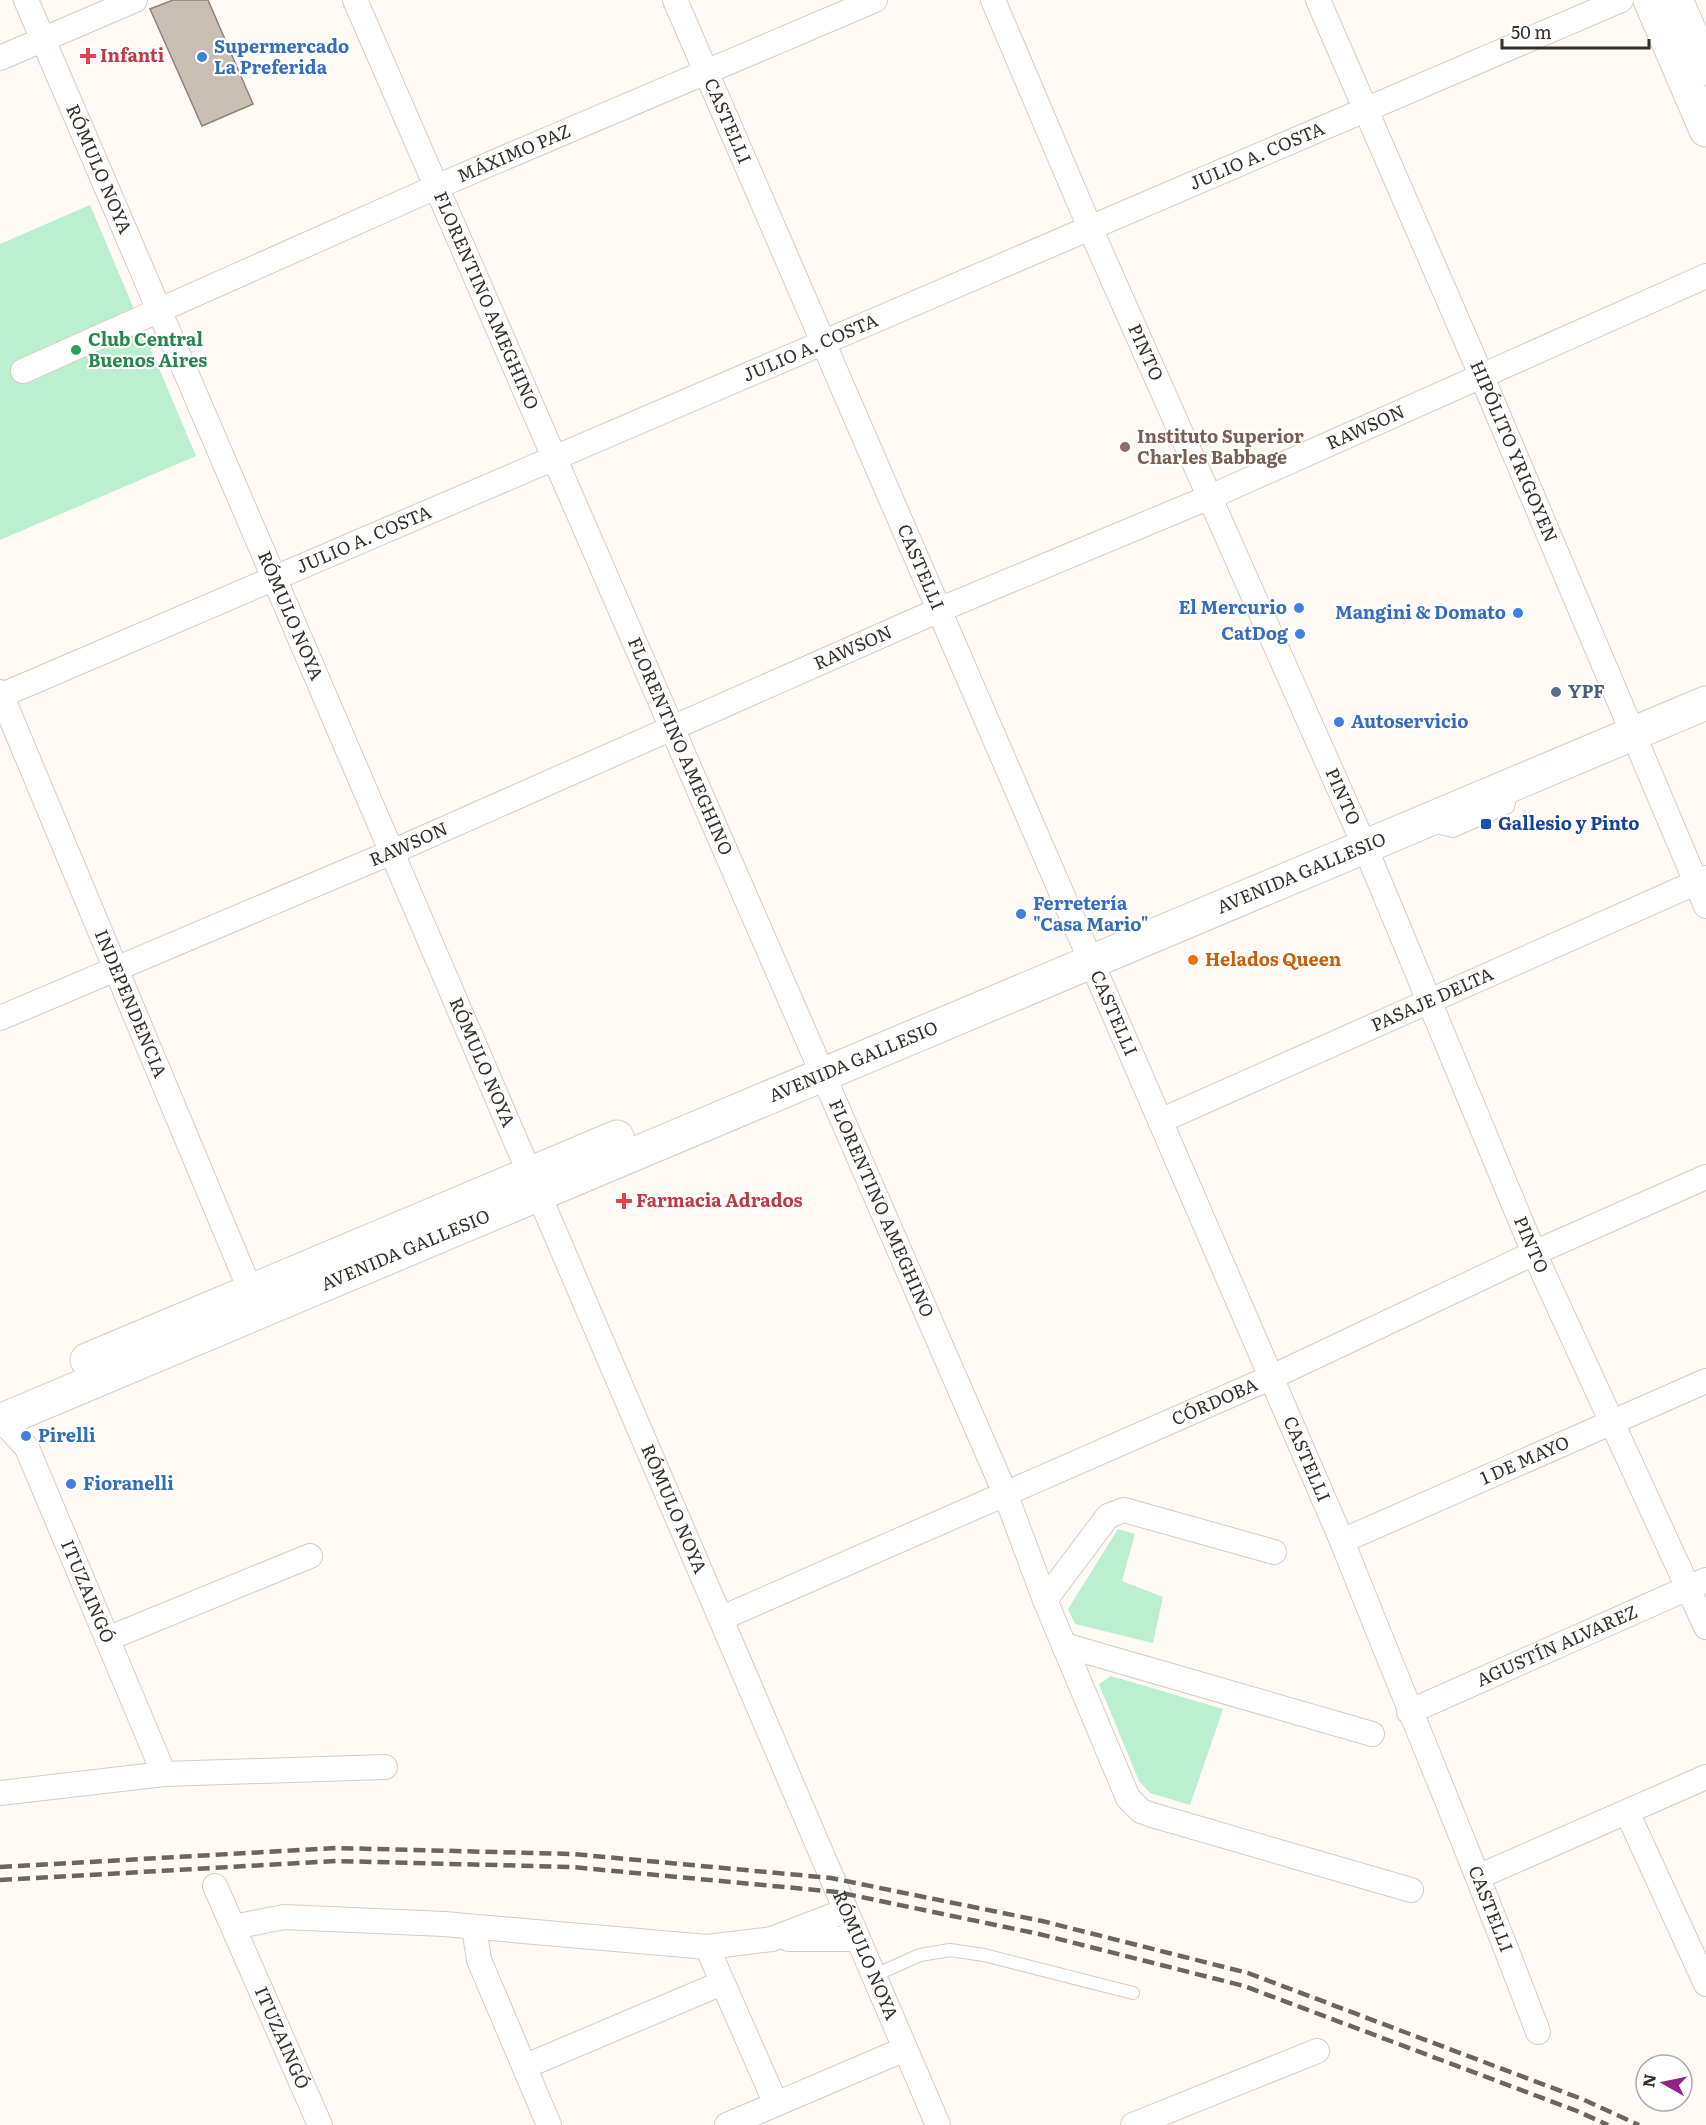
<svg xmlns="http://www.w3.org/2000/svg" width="1706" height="2125" viewBox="0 0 1706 2125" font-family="Literata,serif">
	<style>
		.green { fill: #baefd0 }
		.building { fill: #c9beb2; stroke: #8f8379; stroke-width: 1.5 }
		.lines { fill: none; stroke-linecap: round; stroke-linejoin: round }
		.service-casing { stroke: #d8ccc1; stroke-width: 14 }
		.minor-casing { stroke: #d8ccc1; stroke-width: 26 }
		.secondary-casing { stroke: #d8ccc1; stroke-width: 35 }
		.service { stroke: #fff; stroke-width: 12 }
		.minor { stroke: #fff; stroke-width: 24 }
		.secondary { stroke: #fff; stroke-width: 33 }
		.rail { stroke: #6a6560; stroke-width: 4.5; stroke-dasharray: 12 6; stroke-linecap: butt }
		.health-dot { fill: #e0444e; stroke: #fff; stroke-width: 2 }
		.shop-dot { fill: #3f7fe0; stroke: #fff; stroke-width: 2 }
		.leisure-dot { fill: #2e9e5b; stroke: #fff; stroke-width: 2 }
		.education-dot { fill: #8d6e63; stroke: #fff; stroke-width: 2 }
		.service-dot { fill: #5c6f8a; stroke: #fff; stroke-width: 2 }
		.transit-dot { fill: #1a4fb4; stroke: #fff; stroke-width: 2 }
		.food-dot { fill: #e8710a; stroke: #fff; stroke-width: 2 }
		.labels { text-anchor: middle; stroke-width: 4.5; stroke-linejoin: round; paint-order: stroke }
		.shop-label { font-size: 18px; font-weight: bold; fill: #366cbe; stroke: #fff; text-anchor: start }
		.health-label { font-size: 18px; font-weight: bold; fill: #be3a42; stroke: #fff; text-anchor: start }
		.street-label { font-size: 18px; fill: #35302b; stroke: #fff }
		.leisure-label { font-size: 18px; font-weight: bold; fill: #27864d; stroke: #fff; text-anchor: start }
		.education-label { font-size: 18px; font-weight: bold; fill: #785e54; stroke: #fff; text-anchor: start }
		.service-label { font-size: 18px; font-weight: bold; fill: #4e5e75; stroke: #fff; text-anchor: start }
		.transit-label { font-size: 18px; font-weight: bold; fill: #164399; stroke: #fff; text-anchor: start }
		.food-label { font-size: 18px; font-weight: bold; fill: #c56008; stroke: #fff; text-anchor: start }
	</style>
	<rect width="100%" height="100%" fill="#fffaf5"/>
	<g class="green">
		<polygon points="90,205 196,456 0,540 0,244"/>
		<polygon points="1118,1529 1135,1534 1122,1581 1163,1597 1153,1643 1075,1624 1068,1609"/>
		<polygon points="1111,1676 1223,1709 1190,1805 1150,1793 1139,1781 1099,1684"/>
	</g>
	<polygon class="building" points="173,0 208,0 253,104 202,126 150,9"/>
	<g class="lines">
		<g class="service-casing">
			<g id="service">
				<polyline points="1432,826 1453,831 1508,807 1512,790"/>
				<polyline points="873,1976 920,1955 950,1950 984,1955 1133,1993"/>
			</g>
		</g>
		<g class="minor-casing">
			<g id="minor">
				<path id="s1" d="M26,0L938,2125"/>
				<path id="s2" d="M355,0L1005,1493L1045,1600L1128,1798L1141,1811L1152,1815L1411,1890"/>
				<path id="s3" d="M675,0L1342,1541C1407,1705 1476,1867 1538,2032"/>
				<path id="s4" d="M993,0L1090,228L1365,847L1534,1253L1706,1627"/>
				<path id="s5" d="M1318,0L1482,377L1706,906"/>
				<polyline points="0,58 135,0"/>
				<path id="s6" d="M23,371L436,187L875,0"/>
				<path id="s7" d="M0,692L256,1304"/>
				<path id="s8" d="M0,696L1621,0"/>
				<path id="s9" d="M0,1018L392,852L939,610L1210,497L1706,276"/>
				<path id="s10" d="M1160,1121L1706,878"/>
				<path id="s11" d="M0,1418L27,1448L164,1774"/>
				<path id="s12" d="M1342,1541L1706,1381"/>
				<polyline points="1045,1600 1108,1516 1124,1510 1274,1552"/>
				<path id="s13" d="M722,1618L1272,1377L1534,1253L1706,1177"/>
				<polyline points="107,1639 310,1556"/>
				<polyline points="1064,1645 1372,1734"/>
				<path id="s14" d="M1409,1712L1706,1580"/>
				<polyline points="0,1793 164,1774 385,1767"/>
				<polyline points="1627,1812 1706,1984"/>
				<polyline points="1480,1876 1706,1777"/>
				<path id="s15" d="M215,1886L320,2125"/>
				<polyline points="234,1927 284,1917 444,1924 707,1947 772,1939 845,1911"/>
				<polyline points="474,1927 479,1960 549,2125"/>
				<polyline points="789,1939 857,1939"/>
				<polyline points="707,1947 776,2104"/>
				<polyline points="526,2066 722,1983"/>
				<polyline points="727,2125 905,2049"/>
				<polyline points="1133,2125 1317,2051"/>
			</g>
		</g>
		<g class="secondary-casing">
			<g id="secondary">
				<polyline points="1650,0 1706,130"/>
				<polyline points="1676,0 1706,68"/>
				<polyline points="87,1360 617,1137"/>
				<path id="s16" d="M0,1421L1706,703"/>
			</g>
		</g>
		<use href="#service" class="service"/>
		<use href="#minor" class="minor"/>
		<use href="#secondary" class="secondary"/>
		<g class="rail">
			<polyline points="0,1867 336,1848 573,1854 831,1878 1042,1921 1248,1973 1582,2099 1639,2125"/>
			<polyline points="0,1880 336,1861 572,1867 837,1892 1039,1934 1244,1986 1577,2111 1608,2125"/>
		</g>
	</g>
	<g class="health-dot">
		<path d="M85 47h6v6h6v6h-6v6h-6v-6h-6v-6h6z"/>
		<path d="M621 1192h6v6h6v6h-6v6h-6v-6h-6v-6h6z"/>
	</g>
	<g class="shop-dot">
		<circle cx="202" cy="57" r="6"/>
		<circle cx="1299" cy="608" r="6"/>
		<circle cx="1518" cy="613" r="6"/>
		<circle cx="1300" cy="634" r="6"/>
		<circle cx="1339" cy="722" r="6"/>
		<circle cx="1021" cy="914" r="6"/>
		<circle cx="26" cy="1436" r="6"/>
		<circle cx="71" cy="1484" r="6"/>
	</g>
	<circle class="leisure-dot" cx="76" cy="350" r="6"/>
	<circle class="education-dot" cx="1125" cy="447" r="6"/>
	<circle class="service-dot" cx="1556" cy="692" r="6"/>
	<rect class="transit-dot" x="1480" y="818" width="12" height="12" rx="3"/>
	<circle class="food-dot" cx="1193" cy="960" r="6"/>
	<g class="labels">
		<g class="shop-label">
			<text x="214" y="53">Supermercado<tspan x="214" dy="21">La Preferida</tspan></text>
			<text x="1287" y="614" text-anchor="end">El Mercurio</text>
			<text x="1506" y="619" text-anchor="end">Mangini &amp; Domato</text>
			<text x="1288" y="640" text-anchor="end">CatDog</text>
			<text x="1351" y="728">Autoservicio</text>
			<text x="1033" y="910">Ferretería<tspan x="1033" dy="21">"Casa Mario"</tspan></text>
			<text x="38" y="1442">Pirelli</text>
			<text x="83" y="1490">Fioranelli</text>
		</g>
		<g class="health-label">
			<text x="100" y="62">Infanti</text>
			<text x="636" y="1207">Farmacia Adrados</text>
		</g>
		<g class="street-label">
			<text dy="6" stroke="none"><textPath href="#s3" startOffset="132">CASTELLI</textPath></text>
			<text dy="6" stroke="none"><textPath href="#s6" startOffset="537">MÁXIMO PAZ</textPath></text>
			<text dy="6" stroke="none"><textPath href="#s8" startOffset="1368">JULIO A. COSTA</textPath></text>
			<text dy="6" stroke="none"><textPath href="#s1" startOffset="184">RÓMULO NOYA</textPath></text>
			<text dy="6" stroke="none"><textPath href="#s2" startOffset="328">FLORENTINO AMEGHINO</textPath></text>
			<text dy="6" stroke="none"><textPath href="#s8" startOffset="882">JULIO A. COSTA</textPath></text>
			<text dy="6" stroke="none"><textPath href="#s4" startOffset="384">PINTO</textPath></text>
			<text dy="6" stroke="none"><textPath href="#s9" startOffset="1488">RAWSON</textPath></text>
			<text dy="6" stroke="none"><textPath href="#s5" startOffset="492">HIPÓLITO YRIGOYEN</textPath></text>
			<text dy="6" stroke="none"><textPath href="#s8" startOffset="396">JULIO A. COSTA</textPath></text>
			<text dy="6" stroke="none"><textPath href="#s3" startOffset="618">CASTELLI</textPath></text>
			<text dy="6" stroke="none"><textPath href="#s1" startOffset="670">RÓMULO NOYA</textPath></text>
			<text dy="6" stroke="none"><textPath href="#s9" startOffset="930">RAWSON</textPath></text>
			<text dy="6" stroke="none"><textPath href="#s2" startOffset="814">FLORENTINO AMEGHINO</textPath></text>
			<text dy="6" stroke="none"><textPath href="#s4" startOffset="870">PINTO</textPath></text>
			<text dy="6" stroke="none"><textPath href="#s9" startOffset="444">RAWSON</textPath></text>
			<text dy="6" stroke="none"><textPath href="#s16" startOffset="1412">AVENIDA GALLESIO</textPath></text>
			<text dy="6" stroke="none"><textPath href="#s10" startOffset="298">PASAJE DELTA</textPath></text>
			<text dy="6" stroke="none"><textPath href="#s7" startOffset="338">INDEPENDENCIA</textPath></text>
			<text dy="6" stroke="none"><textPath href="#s3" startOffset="1104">CASTELLI</textPath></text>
			<text dy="6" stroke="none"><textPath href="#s1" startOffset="1156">RÓMULO NOYA</textPath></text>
			<text dy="6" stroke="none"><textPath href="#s16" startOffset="926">AVENIDA GALLESIO</textPath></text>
			<text dy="6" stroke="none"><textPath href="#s2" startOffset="1318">FLORENTINO AMEGHINO</textPath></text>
			<text dy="6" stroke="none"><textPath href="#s4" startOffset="1356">PINTO</textPath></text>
			<text dy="6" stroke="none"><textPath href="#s16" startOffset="440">AVENIDA GALLESIO</textPath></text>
			<text dy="6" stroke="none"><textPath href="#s13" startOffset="538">CÓRDOBA</textPath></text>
			<text dy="6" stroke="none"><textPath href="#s3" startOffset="1590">CASTELLI</textPath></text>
			<text dy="6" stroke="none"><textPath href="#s12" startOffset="200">1 DE MAYO</textPath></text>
			<text dy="6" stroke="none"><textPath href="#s1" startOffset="1642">RÓMULO NOYA</textPath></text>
			<text dy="6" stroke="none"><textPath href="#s11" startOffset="196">ITUZAINGÓ</textPath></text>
			<text dy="6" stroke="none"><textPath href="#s14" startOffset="162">AGUSTÍN ALVAREZ</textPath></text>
			<text dy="6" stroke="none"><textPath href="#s3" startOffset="2076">CASTELLI</textPath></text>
			<text dy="6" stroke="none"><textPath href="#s1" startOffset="2128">RÓMULO NOYA</textPath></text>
			<text dy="6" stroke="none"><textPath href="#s15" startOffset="166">ITUZAINGÓ</textPath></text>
		</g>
		<g class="leisure-label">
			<text x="88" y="346">Club Central<tspan x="88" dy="21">Buenos Aires</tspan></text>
		</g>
		<g class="education-label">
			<text x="1137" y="443">Instituto Superior<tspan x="1137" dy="21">Charles Babbage</tspan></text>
		</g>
		<g class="service-label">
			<text x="1568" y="698">YPF</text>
		</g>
		<g class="transit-label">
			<text x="1498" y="830">Gallesio y Pinto</text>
		</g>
		<g class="food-label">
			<text x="1205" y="966">Helados Queen</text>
		</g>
	</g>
	<g transform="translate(1664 2083) rotate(279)"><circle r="28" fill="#ffffff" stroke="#aeacaa" stroke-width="1.5"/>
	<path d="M0-4.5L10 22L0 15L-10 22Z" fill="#8d258a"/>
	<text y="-9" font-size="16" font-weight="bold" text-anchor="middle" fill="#35302b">N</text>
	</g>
	<path d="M1502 39v9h147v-9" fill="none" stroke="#35302b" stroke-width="3"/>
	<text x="1511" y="39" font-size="18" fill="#35302b" stroke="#ffffff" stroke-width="4.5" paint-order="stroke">50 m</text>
</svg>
